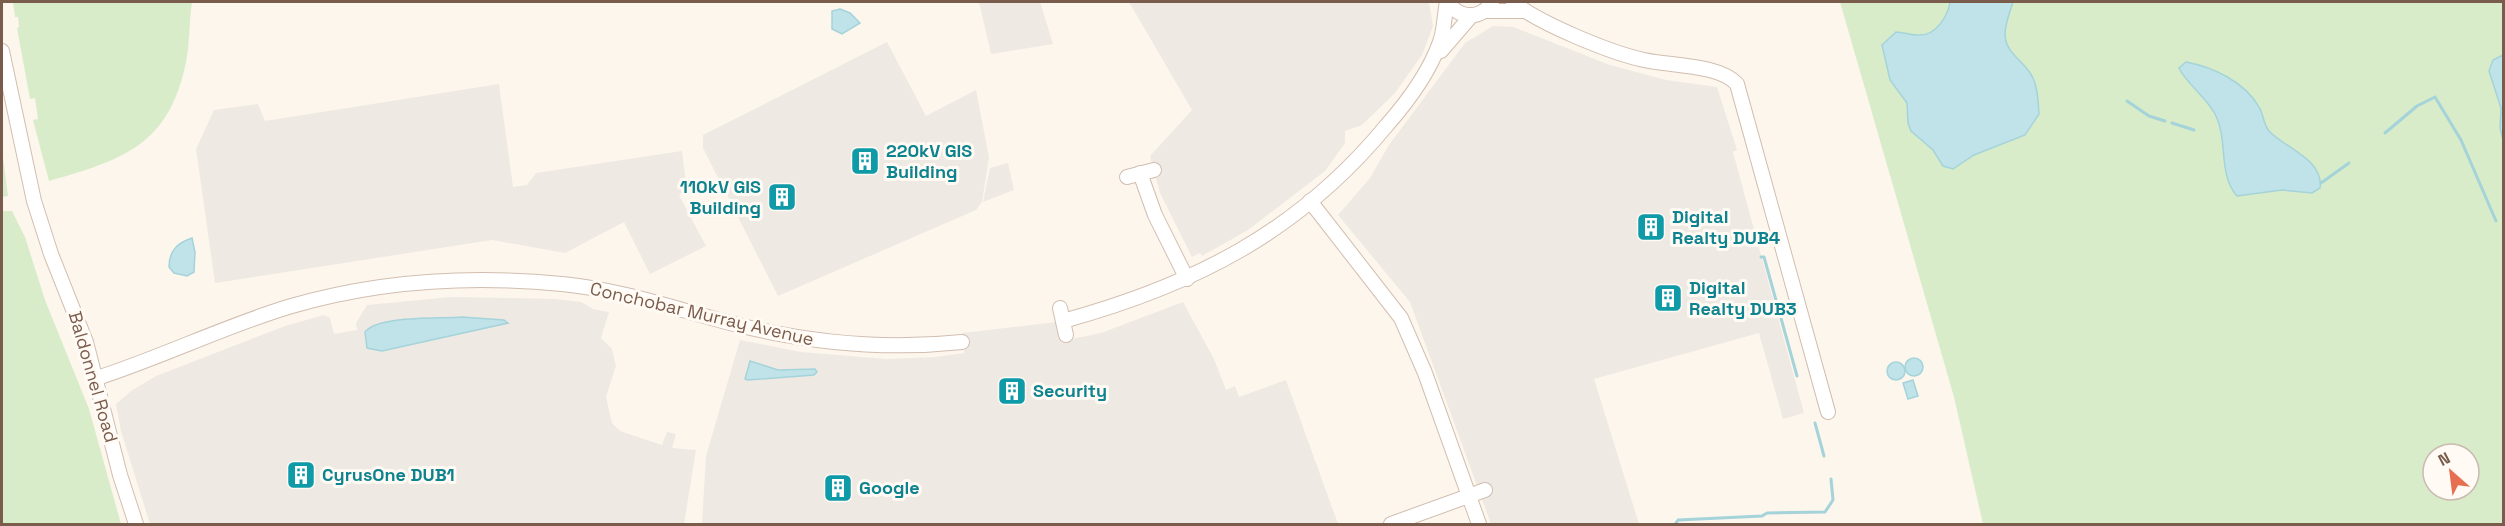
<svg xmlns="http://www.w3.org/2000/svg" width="2505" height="526" viewBox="0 0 2505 526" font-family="'Space Grotesk',sans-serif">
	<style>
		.industrial { fill: #efe9e4 }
		.green { fill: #d8ecc9; fill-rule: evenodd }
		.water { fill: #bfe3e8; stroke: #a5d3da; stroke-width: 1.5 }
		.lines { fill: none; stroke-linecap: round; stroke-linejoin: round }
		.stream { stroke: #a5d3da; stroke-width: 3 }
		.minor-casing { stroke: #d1beb0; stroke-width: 16 }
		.minor { stroke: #fff; stroke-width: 14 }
		.labels { text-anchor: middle; stroke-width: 6; stroke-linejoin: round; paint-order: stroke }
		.culture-label { font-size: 18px; font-weight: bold; fill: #0d838f; stroke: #fffaf3; text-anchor: start }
		.street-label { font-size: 18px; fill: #7a5c4d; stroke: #fffaf3 }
	</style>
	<rect width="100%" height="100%" fill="#fdf6ec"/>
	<g class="industrial">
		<polygon points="979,2 1040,2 1053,44 991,54"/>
		<polygon points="1129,2 1429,2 1433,26 1422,55 1395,93 1362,125 1345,131 1345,143 1325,171 1248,230 1202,256 1200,253 1192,257 1160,193 1150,156 1192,110"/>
		<polygon points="1493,26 1513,27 1610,65 1666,80 1717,87 1737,150 1733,152 1804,413 1783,419 1759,333 1594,379 1639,524 1491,524 1410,302 1338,215 1370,178 1389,145 1465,43"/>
		<polygon points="887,42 926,116 976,90 989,157 982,202 976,210 778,296 703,148 703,135"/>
		<polygon points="499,84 513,187 527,185 536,173 682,151 687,190 679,195 706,246 650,274 624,222 565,253 492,240 215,283 196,149 214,110 258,104 265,121"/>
		<polygon points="1008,163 1014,190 983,202 990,168"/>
		<polygon points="451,297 556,299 581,302 593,309 609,312 601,338 612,349 616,366 606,397 612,423 620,431 662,445 667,432 676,434 672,448 696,450 684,524 150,524 121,431 116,404 131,391 156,376 285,326 324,315 330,318 334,334 357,330 356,323 367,305"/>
		<polygon points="1183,302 1214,359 1226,390 1235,386 1239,397 1286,380 1338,524 702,524 706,456 740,340 801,352 887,359 935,357 964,353 962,333 1057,322 1062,341 1101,333"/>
	</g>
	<g class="green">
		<path d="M13,2H192C189,21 190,42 186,62C169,146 122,160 49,181L33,120L38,119L35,98L30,99L17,28L19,27L18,17H15Z"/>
		<path d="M1840,2H2503V524H1983L1954,397ZM2433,454H2469V490H2433Z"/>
		<polygon points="2,149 8,196 2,197"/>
		<polygon points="2,211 12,211 25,237 45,300 89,409 121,524 2,524"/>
	</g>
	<g class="water">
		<path d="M1950,2H2013C2010,11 2005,24 2005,34C2005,52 2022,60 2030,73C2038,84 2038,101 2039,114L2025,135L1974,155L1953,169L1943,166L1933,150L1911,131L1908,123L1907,103L1890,80L1882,45L1896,32C1904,32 1912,36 1920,35C1937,35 1948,15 1950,2Z"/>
		<polygon points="840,9 850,13 860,23 842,34 832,29 832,11"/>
		<polygon points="2503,55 2503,140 2500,128 2501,108 2489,71 2493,60"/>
		<path d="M2186,62C2213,67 2245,82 2259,107C2264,115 2263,125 2270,132C2287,149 2324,160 2320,188L2312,193L2282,190L2237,196C2218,175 2228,141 2216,116C2209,100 2185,82 2179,68Z"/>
		<path d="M192,238L195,252L194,272L187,276L174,273L169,267C169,251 177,243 192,238Z"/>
		<path d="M462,317L504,320L508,323L382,351L367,348L365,332C378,315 440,319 462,317Z"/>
		<circle cx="1914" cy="367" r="9"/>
		<polygon points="750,361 778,370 815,369 817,372 814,375 748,380 745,379"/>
		<circle cx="1896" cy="371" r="9"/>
		<polygon points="1913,380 1918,396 1908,399 1903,383"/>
	</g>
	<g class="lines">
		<g class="stream">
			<polyline points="2127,101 2149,116 2165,121"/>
			<polyline points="2172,123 2194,130"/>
			<polyline points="2385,133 2417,106 2435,97 2461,140 2496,221"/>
			<polyline points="2321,183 2349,163"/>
			<polyline points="1761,257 1764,257 1797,376"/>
			<polyline points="1815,423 1824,456"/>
			<polyline points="1676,523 1678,520 1762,516 1767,513 1825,512 1833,500 1831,479"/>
		</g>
		<g class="minor-casing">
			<g id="minor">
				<path d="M1448,2C1459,19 1481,20 1492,2"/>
				<path d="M1513,2C1538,23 1611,53 1644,60C1670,66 1719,64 1737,84L1828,412"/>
				<polyline points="1484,11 1524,11"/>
				<polyline points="2,51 34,201 51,254 86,342 120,475 136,524"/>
				<polyline points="1441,51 1472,15"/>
				<polyline points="1140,173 1155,215 1187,279"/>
				<polyline points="1127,177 1154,170"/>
				<polyline points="1310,201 1401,318 1425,373 1479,524"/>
				<polyline points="1060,308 1066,335"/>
				<path d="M1063,321C1194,285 1299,232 1387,125C1409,100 1429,73 1440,42C1445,28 1444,15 1447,2"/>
				<path d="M97,378C162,357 223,327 288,307C376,281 470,275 562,284C623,290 678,310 738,325C811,343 887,350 962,342"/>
				<polyline points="1391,524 1485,490"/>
			</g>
		</g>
		<use href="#minor" class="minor"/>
	</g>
	<defs>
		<g id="building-square" transform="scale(1.5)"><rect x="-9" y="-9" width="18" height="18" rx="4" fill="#0f9aa8" stroke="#fffaf3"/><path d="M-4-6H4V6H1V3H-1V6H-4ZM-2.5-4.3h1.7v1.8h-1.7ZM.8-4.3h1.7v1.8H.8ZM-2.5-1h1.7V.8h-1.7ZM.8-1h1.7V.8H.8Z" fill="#fff"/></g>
	</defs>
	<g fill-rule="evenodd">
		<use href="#building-square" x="865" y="161"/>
		<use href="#building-square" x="782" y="197"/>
		<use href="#building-square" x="1651" y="227"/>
		<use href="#building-square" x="1668" y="298"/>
		<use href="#building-square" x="1012" y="391"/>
		<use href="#building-square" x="301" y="475"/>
		<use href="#building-square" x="838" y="488"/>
	</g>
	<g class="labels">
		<g class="culture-label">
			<text x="886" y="157">220kV GIS<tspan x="886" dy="21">Building</tspan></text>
			<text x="761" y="193" text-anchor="end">110kV GIS<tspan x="761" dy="21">Building</tspan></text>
			<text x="1672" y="223">Digital<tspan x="1672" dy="21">Realty DUB4</tspan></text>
			<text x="1689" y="294">Digital<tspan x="1689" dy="21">Realty DUB3</tspan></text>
			<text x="1033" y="397">Security</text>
			<text x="322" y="481">CyrusOne DUB1</text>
			<text x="859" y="494">Google</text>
		</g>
		<g class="street-label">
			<text transform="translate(702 314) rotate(13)" y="6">Conchobar Murray Avenue</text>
			<text transform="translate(93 377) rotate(74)" y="6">Baldonnel Road</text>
		</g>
	</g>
	<rect width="2505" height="526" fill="none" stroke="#7a5c4d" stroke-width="6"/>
	<g transform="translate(2451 472) rotate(332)"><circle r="28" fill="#fffaf3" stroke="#cabbb1" stroke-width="1.5"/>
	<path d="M0-4.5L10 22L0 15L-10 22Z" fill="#e76f51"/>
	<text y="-9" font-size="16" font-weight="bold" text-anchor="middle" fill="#7a5c4d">N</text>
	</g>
</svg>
